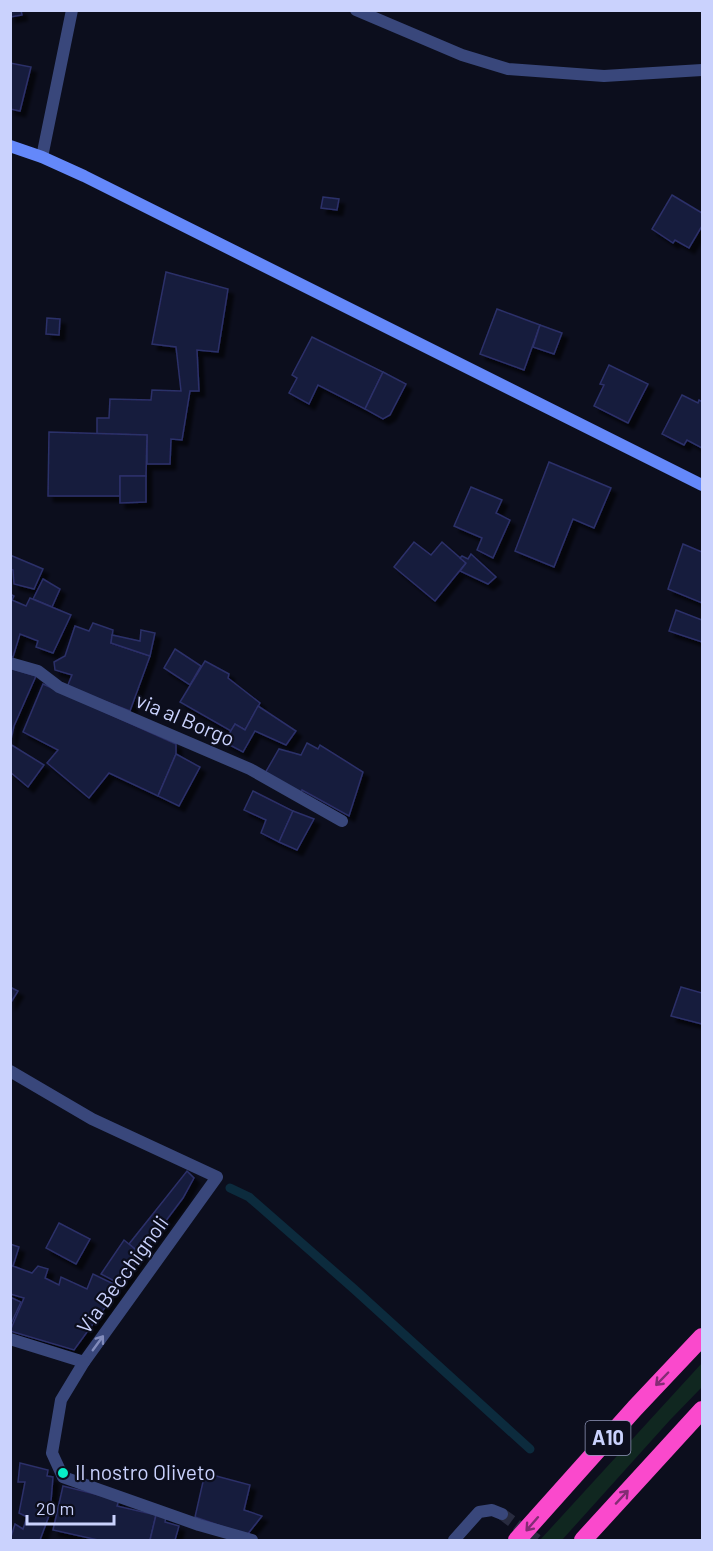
<svg xmlns="http://www.w3.org/2000/svg" width="713" height="1551" viewBox="0 0 713 1551" font-family="Barlow,sans-serif">
	<style>
		.green { fill: #102720 }
		.lines { fill: none; stroke-linecap: round; stroke-linejoin: round }
		.stream { stroke: #0c2b3d; stroke-width: 9 }
		.building { fill: #191b3e; stroke: #2c3069; stroke-width: 1.5; filter: url(#shadow) }
		.minor-tunnel { stroke: #282b3f; stroke-width: 12; stroke-dasharray: 12 6; stroke-linecap: butt }
		.minor { stroke: #39477b; stroke-width: 12 }
		.secondary { stroke: #6488fa; stroke-width: 12 }
		.motorway { stroke: #fa49cc; stroke-width: 18 }
		.oneway { stroke: #828cbc }
		.oneway2 { stroke: #832c74 }
		.poi-dot { fill: #07edc7; stroke: #0c0e1d; stroke-width: 2 }
		.labels { text-anchor: middle; stroke-width: 4.5; stroke-linejoin: round; paint-order: stroke }
		.shield { fill: #0c0e1d; stroke: #9197ba; stroke-width: 1.5 }
		.shield-label { font-size: 20px; font-weight: bold; fill: #cad2fd }
		.street-label { font-size: 21px; fill: #cad2fd; stroke: #0c0e1d }
		.poi-label { font-size: 21px; fill: #cad2fd; stroke: #0c0e1d; text-anchor: start }
	</style>
	<defs>
		<filter id="shadow"><feDropShadow dx="5.5" dy="5.5" stdDeviation="1.5" flood-color="#0009"/></filter>
	</defs>
	<rect width="100%" height="100%" fill="#0c0e1d"/>
	<polygon class="green" points="702,1363 702,1387 670,1420 562,1540 540,1540"/>
	<g class="lines">
		<polyline class="stream" points="230,1188 249,1197 354,1289 530,1449"/>
	</g>
	<g class="building">
		<polygon points="10,10 21,10 22,15 10,17"/>
		<polygon points="10,63 31,67 20,111 10,109"/>
		<polygon points="672,195 702,213 702,226 689,248 675,240 673,243 652,229"/>
		<polygon points="323,197 339,199 337,210 321,208"/>
		<polygon points="166,272 228,289 218,352 197,350 199,391 190,391 182,440 171,439 170,464 147,464 147,435 97,434 97,418 109,418 110,399 151,400 152,390 181,391 176,347 152,344"/>
		<polygon points="497,309 540,325 524,370 480,354"/>
		<polygon points="47,318 60,319 59,335 46,334"/>
		<polygon points="540,325 562,333 554,354 533,347"/>
		<polygon points="312,337 383,372 365,409 318,385 309,404 289,393 297,378 292,375"/>
		<polygon points="609,365 648,384 628,423 594,406 604,385 600,384"/>
		<polygon points="383,372 406,384 390,415 383,419 365,409"/>
		<polygon points="682,395 698,403 699,400 702,402 702,448 687,440 684,445 662,434"/>
		<polygon points="49,432 147,435 146,476 120,476 120,496 48,496"/>
		<polygon points="549,462 611,488 594,528 573,519 554,567 515,551"/>
		<polygon points="120,476 146,476 146,502 120,503"/>
		<polygon points="471,487 502,500 496,513 510,520 493,558 477,550 482,538 454,526"/>
		<polygon points="414,542 431,555 442,542 466,563 435,601 394,567"/>
		<polygon points="683,544 702,552 702,603 668,589"/>
		<polygon points="471,554 496,577 488,584 460,571 466,563 460,558 462,556 468,559"/>
		<polygon points="10,555 43,569 34,589 14,584 13,570 10,569"/>
		<polygon points="43,579 60,589 52,607 33,599"/>
		<polygon points="10,594 14,596 12,600 26,606 30,598 71,615 53,653 36,647 38,641 20,634 13,657 10,656"/>
		<polygon points="676,610 702,620 702,642 669,631"/>
		<polygon points="93,623 113,630 111,643 150,656 130,711 67,687 72,675 55,670 54,662 65,656 75,626 89,631"/>
		<polygon points="141,630 155,633 150,656 111,643 112,635 140,641"/>
		<polygon points="175,649 201,666 190,685 164,668"/>
		<polygon points="205,661 229,674 228,678 260,703 245,730 235,724 231,731 180,702"/>
		<polygon points="10,668 36,676 14,726 10,744"/>
		<polygon points="43,684 176,744 176,754 158,796 109,773 89,798 47,763 58,750 23,732"/>
		<polygon points="258,706 296,731 286,745 255,731 243,752 224,742 235,724 245,730"/>
		<polygon points="307,743 318,749 320,745 363,772 349,816 302,790 301,794 264,775 279,749 301,755"/>
		<polygon points="10,744 44,765 28,787 10,772"/>
		<polygon points="176,754 200,767 179,806 158,796"/>
		<polygon points="253,791 293,811 279,842 261,833 266,820 244,810"/>
		<polygon points="293,811 314,819 297,850 279,842"/>
		<polygon points="10,987 18,991 10,1004"/>
		<polygon points="681,987 702,993 702,1024 671,1016"/>
		<polygon points="187,1171 194,1178 183,1198 141,1254 129,1244"/>
		<polygon points="59,1223 90,1239 76,1264 46,1248"/>
		<polygon points="124,1240 141,1254 122,1285 101,1274"/>
		<polygon points="10,1244 19,1247 13,1266 10,1265"/>
		<polygon points="10,1265 32,1273 38,1266 48,1269 45,1278 59,1285 61,1277 87,1289 93,1274 120,1287 74,1350 10,1331 24,1298 10,1294"/>
		<polygon points="10,1297 21,1302 10,1326"/>
		<polygon points="20,1463 48,1470 47,1476 53,1477 50,1513 40,1540 10,1540 15,1524 23,1529 27,1517 19,1513 25,1482 18,1482"/>
		<polygon points="205,1473 250,1485 244,1510 262,1516 247,1535 195,1517"/>
		<polygon points="63,1486 119,1500 117,1506 156,1515 150,1540 98,1540 53,1530"/>
		<polygon points="156,1515 166,1517 165,1522 179,1526 175,1540 150,1540"/>
	</g>
	<g class="lines">
		<polyline class="minor-tunnel" points="502,1514 537,1540"/>
		<g class="minor">
			<polyline points="356,10 462,55 508,69 604,76 702,70"/>
			<polyline points="42,157 72,10"/>
			<polyline points="10,663 38,671 59,687 250,769 342,821"/>
			<polyline points="10,1071 92,1119 217,1177 84,1362 10,1339"/>
			<polyline points="84,1362 61,1400 52,1453 63,1477 199,1525 252,1540"/>
			<polyline points="454,1540 479,1512 492,1510 502,1514"/>
		</g>
		<polyline class="secondary" points="10,146 42,157 84,176 702,485"/>
		<g class="motorway">
			<polyline points="517,1540 635,1408 702,1337"/>
			<polyline points="583,1540 702,1410"/>
		</g>
	</g>
	<defs><path id="oneway-shaft" d="M-6 0H5M1.5-3L5.5 0L1.5 3" fill="none" stroke-width="1.6" stroke-linecap="round" stroke-linejoin="round" transform="scale(1.5)"/></defs>
	<use class="oneway" href="#oneway-shaft" transform="translate(98 1343) rotate(-54)"/>
	<g class="oneway2">
		<use href="#oneway-shaft" transform="translate(662 1379) rotate(134)"/>
		<use href="#oneway-shaft" transform="translate(622 1497) rotate(-47)"/>
		<use href="#oneway-shaft" transform="translate(532 1524) rotate(131)"/>
	</g>
	<circle class="poi-dot" cx="63" cy="1473" r="6"/>
	<g class="labels">
		<rect class="shield" x="585.5" y="1421" width="45" height="34" rx="4.5"/>
		<g class="shield-label">
			<text x="608" y="1445">A10</text>
		</g>
		<g class="street-label">
			<text transform="translate(185 720) rotate(23)" y="7">via al Borgo</text>
			<text transform="translate(123 1275) rotate(-54)" y="7">Via Becchignoli</text>
		</g>
		<g class="poi-label">
			<text x="75" y="1480">Il nostro Oliveto</text>
		</g>
	</g>
	<rect width="713" height="1551" fill="none" stroke="#cad2fd" stroke-width="24"/>
	<path d="M27 1515v9h87v-9" fill="none" stroke="#cad2fd" stroke-width="3"/>
	<text x="36" y="1515" font-size="18" fill="#cad2fd" stroke="#0c0e1d" stroke-width="4.5" paint-order="stroke">20 m</text>
</svg>
